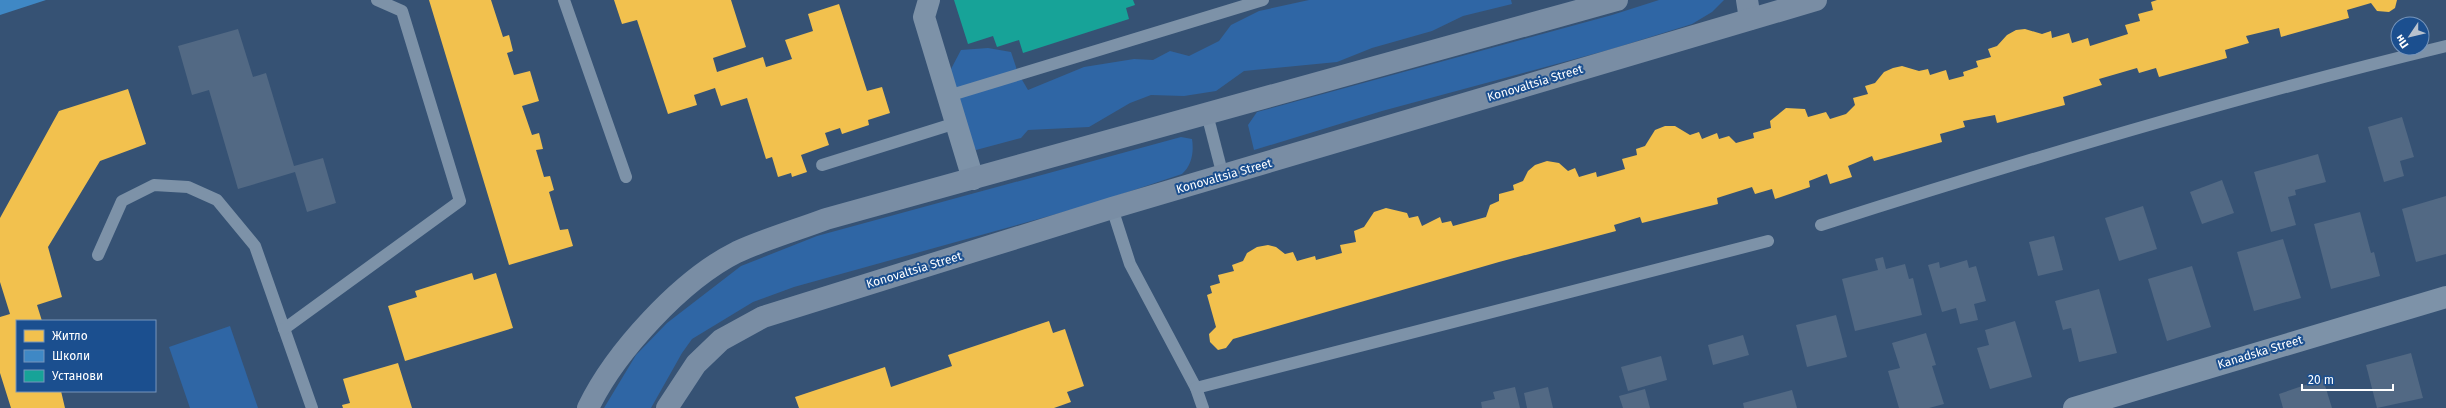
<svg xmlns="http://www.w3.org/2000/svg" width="2446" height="408" viewBox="0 0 2446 408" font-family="'Fira Sans',sans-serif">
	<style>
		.green { fill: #2f66a5 }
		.homes { fill: #f2c14e }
		.schools { fill: #3f88c5 }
		.public { fill: #17a398 }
		.building { fill: #526984 }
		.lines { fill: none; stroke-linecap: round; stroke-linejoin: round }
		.lane { stroke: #7d92a8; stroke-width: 12 }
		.street { stroke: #7d92a8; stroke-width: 22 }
		.secondary { stroke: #798da4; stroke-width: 22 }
		.labels { text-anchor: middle; stroke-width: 4; stroke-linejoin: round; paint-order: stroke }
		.street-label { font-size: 12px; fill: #fff; stroke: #1b4f8f }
	</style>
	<rect width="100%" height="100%" fill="#365274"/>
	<g class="green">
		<polygon points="1309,0 1511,0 1512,4 1463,16 1432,31 1372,48 1337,62 1244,71 1216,91 1184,96 1151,95 1130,103 1089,127 1028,130 1021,138 976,150 945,102 951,69 961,50 988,48 1011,52 1018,73 1028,90 1084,67 1134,59 1153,60 1170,51 1189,56 1219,41 1231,25 1259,11"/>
		<polygon points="1659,0 1724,0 1712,12 1692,24 1612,49 1382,111 1254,150 1248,125 1257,112 1612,15"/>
		<path d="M1181,137L1192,139C1194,152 1192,165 1182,174L1089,205L794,287L753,302L692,339L682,353L651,408H604L636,355L667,323L741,266L817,236Z"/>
		<polygon points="230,326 258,408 190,408 169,347"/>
	</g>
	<g class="homes">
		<polygon points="429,0 491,0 503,37 509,35 513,51 507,53 514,75 530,71 539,101 522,106 532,135 539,133 543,149 536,150 544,177 550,176 554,190 549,192 560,230 568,229 573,246 509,265"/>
		<polygon points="614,0 731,0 746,47 713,58 717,72 763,57 766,67 792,59 785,40 813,31 808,14 839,4 867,91 882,87 890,113 868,120 869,125 842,134 840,128 825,133 829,145 801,155 807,172 792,177 791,173 778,177 772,157 766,159 747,98 721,106 715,88 694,95 697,105 668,114 637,20 622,24"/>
		<polygon points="2157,0 2397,0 2395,8 2389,12 2377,11 2371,3 2347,10 2349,18 2281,37 2279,28 2246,36 2249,43 2225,50 2227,58 2159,77 2156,68 2139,73 2137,68 2099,79 2102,85 2063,97 2065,105 1997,123 1995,115 1963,121 1965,127 1940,134 1942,142 1874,161 1872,156 1848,166 1852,177 1830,184 1827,174 1809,181 1810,187 1775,199 1772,189 1755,194 1752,187 1717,198 1718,204 1642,223 1640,217 1614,225 1616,231 1499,262 1233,339 1226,348 1218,350 1210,342 1209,334 1216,327 1207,295 1212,293 1210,286 1220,283 1218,275 1234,271 1232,265 1243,261 1247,253 1257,247 1268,245 1276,247 1285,254 1293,252 1297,261 1315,256 1316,260 1342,253 1340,245 1356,242 1354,231 1364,227 1374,212 1386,208 1407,213 1409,218 1418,216 1422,226 1440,217 1442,223 1451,221 1453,226 1486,217 1490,205 1499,201 1499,194 1514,190 1513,185 1523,181 1528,171 1535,165 1547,161 1559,163 1568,171 1575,168 1579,177 1596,172 1597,177 1625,169 1622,159 1637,155 1636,149 1645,146 1655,130 1665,126 1675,126 1690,135 1699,132 1702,139 1717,133 1719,139 1729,136 1736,143 1754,138 1753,133 1771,128 1770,121 1786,108 1805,109 1808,117 1826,112 1830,119 1846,114 1855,105 1853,98 1868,94 1865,86 1875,83 1884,72 1893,68 1902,66 1919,71 1928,69 1930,75 1946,70 1949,80 1964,76 1963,72 1978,67 1976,61 1991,57 1988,49 1997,46 2007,35 2016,30 2025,29 2042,34 2051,31 2052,38 2069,33 2072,43 2088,38 2090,46 2128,34 2125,25 2140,21 2138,14 2153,10 2151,2"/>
		<polygon points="128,89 146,144 100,161 48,247 62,297 37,305 42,321 17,321 17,391 61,391 65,408 11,408 0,373 0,317 10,314 0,282 0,218 59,111"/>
		<polygon points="472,273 474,280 496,273 513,328 405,361 388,306 417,297 415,291"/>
		<polygon points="1049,321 1053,333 1065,329 1084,386 1067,392 1071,402 1054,408 799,408 795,397 885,367 891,387 952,366 948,355"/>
		<polygon points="398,363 412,408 343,408 342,405 350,403 343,379"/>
	</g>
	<polygon class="schools" points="0,0 46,0 0,15"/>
	<polygon class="public" points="954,0 1133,0 1135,5 1126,8 1129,19 1023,53 1019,40 997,47 993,36 968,44"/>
	<g class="building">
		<polygon points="238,29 253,77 266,73 294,166 323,158 336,203 307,212 295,172 238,189 209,90 192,95 178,46"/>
		<polygon points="2402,117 2414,157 2400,161 2404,176 2384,182 2368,127"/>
		<polygon points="2318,154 2326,182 2295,190 2296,195 2288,197 2296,225 2271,232 2254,172"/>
		<polygon points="2222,180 2234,213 2202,224 2190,192"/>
		<polygon points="2446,196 2446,254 2416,262 2402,209"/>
		<polygon points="2143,206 2157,249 2119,261 2105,218"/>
		<polygon points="2360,212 2371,253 2374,252 2380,276 2331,289 2314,224"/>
		<polygon points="2054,236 2063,270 2038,276 2029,242"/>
		<polygon points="2283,239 2301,298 2254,311 2237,252"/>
		<polygon points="1883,257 1886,269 1905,264 1909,279 1913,278 1922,315 1855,331 1842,279 1878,270 1875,259"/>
		<polygon points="1967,260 1969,268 1976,266 1986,301 1974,304 1978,320 1960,324 1956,308 1942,312 1928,265 1939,262 1940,268"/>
		<polygon points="2192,266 2211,327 2167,341 2148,279"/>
		<polygon points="2099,289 2117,353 2079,362 2071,328 2063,330 2055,301"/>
		<polygon points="1836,315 1847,357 1807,367 1796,325"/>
		<polygon points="2015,321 2032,377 1990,389 1977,348 1989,345 1985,330"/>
		<polygon points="1926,333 1936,365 1932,366 1944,404 1929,408 1899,408 1888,371 1900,368 1892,343"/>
		<polygon points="1743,335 1749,355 1713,365 1708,345"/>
		<polygon points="2411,353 2423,398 2377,408 2366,365"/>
		<polygon points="1661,356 1667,380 1628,391 1621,367"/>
		<polygon points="2323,379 2332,408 2283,408 2279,394"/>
		<polygon points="1515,387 1520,408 1482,408 1481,402 1495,399 1493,392"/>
		<polygon points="1548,387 1553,408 1527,408 1524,393"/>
		<polygon points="1645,389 1650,408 1623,408 1619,396"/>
		<polygon points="1792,390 1797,408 1744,408 1743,403"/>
	</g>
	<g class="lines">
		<g class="lane">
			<polyline points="564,0 626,177"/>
			<polyline points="948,96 1263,0"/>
			<polyline points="1207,114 1223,176"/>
			<polyline points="822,165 956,123"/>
			<polyline points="1112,208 1130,264 1196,388 1203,408"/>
			<path d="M1821,225C2027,159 2235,97 2446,46"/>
			<polyline points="98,255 122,201 154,185 188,187 217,200 255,246 312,408"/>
			<polyline points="284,329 460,201 402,11 377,0"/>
			<polyline points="1196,388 1768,241"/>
		</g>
		<g class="street">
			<polyline points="929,0 924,17 973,179"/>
			<polyline points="2074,408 2446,297"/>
		</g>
		<g class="secondary">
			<polyline points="1747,0 1750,19"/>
			<path d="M588,408C615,352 681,280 737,252C765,239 797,230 826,219L1617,0"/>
			<polyline points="667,408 696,364 721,340 763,317 1112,208 1816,0"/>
		</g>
	</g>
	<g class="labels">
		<g class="street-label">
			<text transform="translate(1535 83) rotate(-17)" y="4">Konovaltsia Street</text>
			<text transform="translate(1224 176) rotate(-16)" y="4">Konovaltsia Street</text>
			<text transform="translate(914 270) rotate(-17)" y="4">Konovaltsia Street</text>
			<text transform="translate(2260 352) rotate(-17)" y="4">Kanadska Street</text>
		</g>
	</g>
	<rect x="16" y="320" width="140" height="72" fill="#1b4f8f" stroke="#7695bc"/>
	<rect x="24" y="330" width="20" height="12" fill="#f2c14e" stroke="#7695bc"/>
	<text x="52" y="340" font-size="12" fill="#ffffff">Житло</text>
	<rect x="24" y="350" width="20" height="12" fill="#3f88c5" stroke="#7695bc"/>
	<text x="52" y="360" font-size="12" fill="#ffffff">Школи</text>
	<rect x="24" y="370" width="20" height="12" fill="#17a398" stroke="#7695bc"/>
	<text x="52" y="380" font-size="12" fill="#ffffff">Установи</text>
	<g transform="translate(2410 36) rotate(235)"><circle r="19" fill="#1b4f8f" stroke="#7695bc"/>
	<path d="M0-3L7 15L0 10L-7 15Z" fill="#b9c2ce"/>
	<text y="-6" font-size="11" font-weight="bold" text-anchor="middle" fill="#ffffff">Пн</text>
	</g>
	<path d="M2302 384v6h91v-6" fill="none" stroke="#ffffff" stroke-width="2"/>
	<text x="2308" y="384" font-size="12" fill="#ffffff" stroke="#1b4f8f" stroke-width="3" paint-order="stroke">20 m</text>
</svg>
